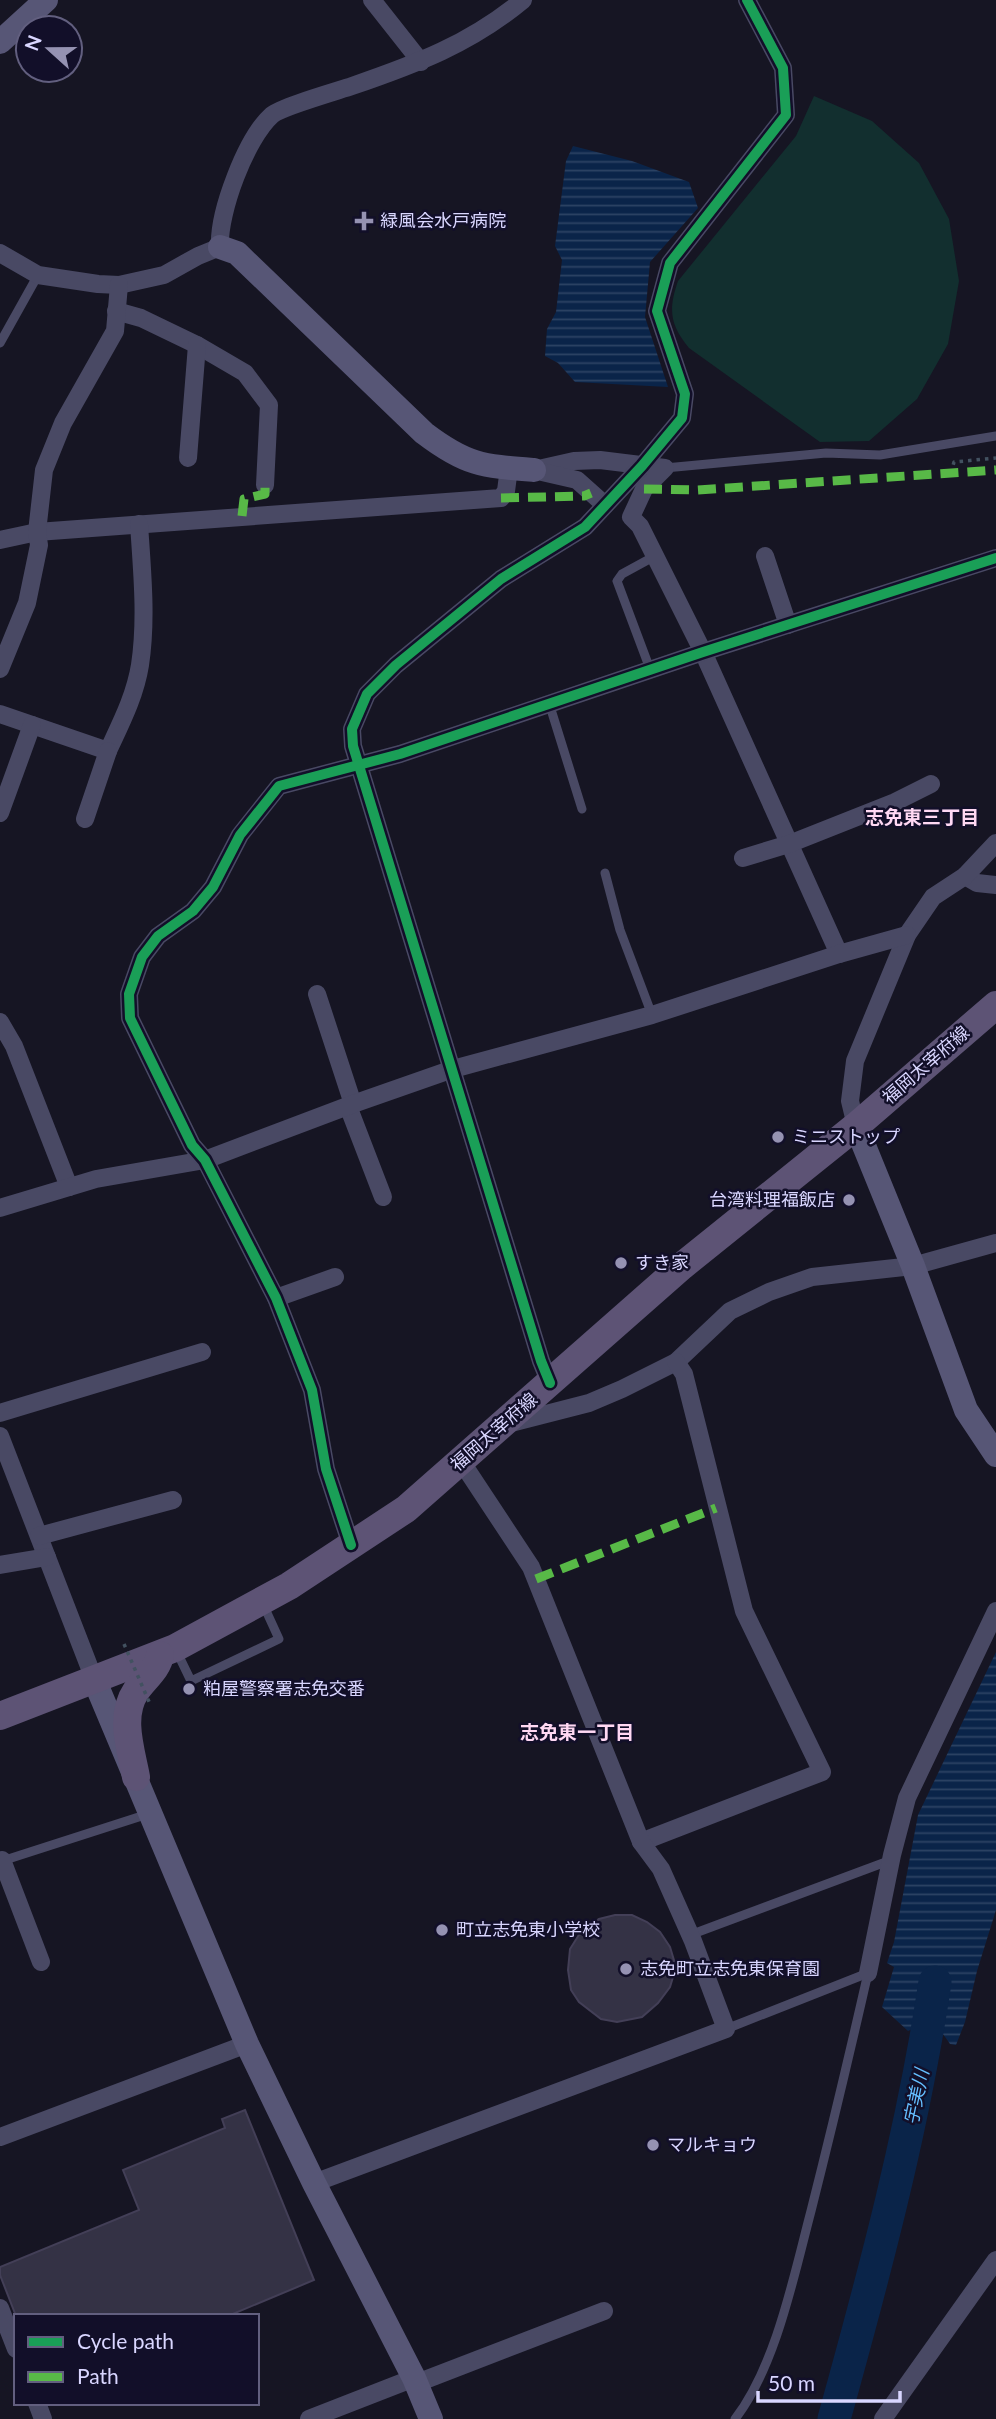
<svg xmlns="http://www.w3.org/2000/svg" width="996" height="2419" viewBox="0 0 996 2419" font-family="Lato,'Noto Sans JP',sans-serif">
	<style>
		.garden { fill: #122f2f }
		.water { fill: url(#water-rules) }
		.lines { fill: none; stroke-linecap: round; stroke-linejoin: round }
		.river { stroke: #0a2449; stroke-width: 33 }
		.building { fill: #343245; stroke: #433f57; stroke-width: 2 }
		.path { stroke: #425160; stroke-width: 3.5; stroke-dasharray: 3.5 5; stroke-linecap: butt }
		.lane { stroke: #494964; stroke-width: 9 }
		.street { stroke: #494964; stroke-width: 18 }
		.secondary { stroke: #575676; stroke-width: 24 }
		.primary { stroke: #5d5375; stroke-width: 28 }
		.path-bridge { stroke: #425160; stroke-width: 3.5; stroke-dasharray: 3.5 5; stroke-linecap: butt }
		.quiet { stroke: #58b947; stroke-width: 9; stroke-dasharray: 18 9; stroke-linecap: butt }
		.cycleway-casing { stroke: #120f29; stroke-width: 15 }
		.cycleway { stroke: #1a9f57; stroke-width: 10 }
		.poi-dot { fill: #9592b2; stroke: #120f29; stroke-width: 2.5 }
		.labels { text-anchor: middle; stroke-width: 5; stroke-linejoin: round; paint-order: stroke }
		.poi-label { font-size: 18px; fill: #d9d6ff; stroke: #120f29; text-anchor: start }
		.street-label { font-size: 18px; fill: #d9d6ff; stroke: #120f29 }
		.neighbourhood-label { font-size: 19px; font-weight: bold; fill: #ffd8f3; stroke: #120f29 }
		.water-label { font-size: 19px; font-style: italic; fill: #64beff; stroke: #120f29 }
	</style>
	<defs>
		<pattern id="water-rules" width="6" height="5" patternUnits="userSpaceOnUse" patternTransform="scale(1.75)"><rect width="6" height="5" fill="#0a2449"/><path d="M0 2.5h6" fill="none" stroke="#2d4364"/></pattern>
	</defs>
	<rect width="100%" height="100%" fill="#161523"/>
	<path class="garden" d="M814,96L872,121L919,163L949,219L959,281L948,344L917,399L869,441L820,442L689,348C670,325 668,310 678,281L796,136Z"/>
	<g class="water">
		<polygon points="573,146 632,161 689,182 698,208 650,262 645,317 668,387 575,382 558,363 545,356 547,329 556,312 562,260 555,246 566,161"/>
		<path d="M996,1652V1910L977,1971L965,2022L956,2045L950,2044C937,2024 930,2021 908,2031L882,2007L894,1967L887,1963L894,1942L918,1815Z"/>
	</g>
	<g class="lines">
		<path class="river" d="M834,2419C874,2275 913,2130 935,1982"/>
	</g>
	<g class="building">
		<polygon points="615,1915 632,1915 647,1922 660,1932 670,1947 676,1967 670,1987 658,2003 642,2017 617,2022 601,2019 579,2002 571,1990 568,1970 570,1949 582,1930 599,1919"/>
		<polygon points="245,2110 314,2280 228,2316 16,2316 0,2275 0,2267 139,2210 123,2170 225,2128 222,2119"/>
	</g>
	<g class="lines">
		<polyline class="path" points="951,473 954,462 996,458"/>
		<g class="lane">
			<polyline points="0,343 38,275"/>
			<polyline points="665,468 826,453 880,455 996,436"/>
			<polyline points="650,669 617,581 622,574 655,556"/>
			<polyline points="549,703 582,809"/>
			<polyline points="605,873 620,930 652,1015"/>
			<polyline points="176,1650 191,1681 279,1639 263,1604"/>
			<polyline points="2,1861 148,1814"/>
			<polyline points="690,1935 883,1863 890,1865"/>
			<polyline points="726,2029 868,1973"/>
			<path d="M735,2419C776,2366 794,2275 811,2211C831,2132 850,2052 868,1973"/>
		</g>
		<g class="street">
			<polyline points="372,0 421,62"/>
			<path d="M0,253L38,275L98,284L119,285L164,275L198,256L220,247C218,213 246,138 272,115C281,107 337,91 352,86C416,64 470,44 523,0"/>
			<polyline points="116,311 141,318 197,345 245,373 269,405 265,485"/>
			<polyline points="188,458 197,345"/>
			<polyline points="534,470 574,461 600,460 665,468 644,489 631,517 640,526 703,652 839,954"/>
			<polyline points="542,472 577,480 605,505"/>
			<polyline points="0,540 37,532 501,498 506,491 509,468"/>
			<polyline points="765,556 788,625"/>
			<polyline points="0,669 27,603 39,545 37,532 44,470 63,423 115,331 119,285"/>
			<path d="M0,714L108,751C121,723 135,696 140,665C147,619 142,570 139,524"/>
			<polyline points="0,813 32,725"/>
			<polyline points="85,819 108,751"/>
			<polyline points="743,858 789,844 895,802 931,784"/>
			<polyline points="965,876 977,883 996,885"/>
			<polyline points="317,994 353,1104"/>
			<polyline points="0,1022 14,1046 69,1187"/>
			<polyline points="348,1106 383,1197"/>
			<polyline points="856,1126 850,1101 855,1061 907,935 933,897 965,876 996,843"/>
			<polyline points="0,1208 96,1179 205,1160 353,1104 453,1069 652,1015 839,954 907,935"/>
			<polyline points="276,1298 335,1277"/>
			<polyline points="550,1383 541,1361 353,746 352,729 367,694 396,665 501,579 585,527 642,466 682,418 685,394 657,311 670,263 786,115 783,68 747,0"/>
			<polyline points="0,1413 202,1352"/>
			<polyline points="507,1424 589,1403 622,1389 676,1362 730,1311 769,1292 812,1277 913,1266 996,1243"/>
			<polyline points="0,1436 94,1679"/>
			<polyline points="39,1536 173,1500"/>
			<polyline points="351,1545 326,1469 312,1390 276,1298 205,1160 192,1145 130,1018 129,994 142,957 158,936 193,911 213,887 240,835 279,786 400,754 703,652 996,558"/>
			<polyline points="0,1565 47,1557"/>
			<polyline points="641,1842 822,1772 744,1611 684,1374 676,1362"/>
			<polyline points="2,1860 41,1962"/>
			<polyline points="868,1973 892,1855 907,1798 996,1611"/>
			<polyline points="0,2137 247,2044"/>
			<polyline points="314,2183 726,2029 693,1941 661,1869 641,1842 531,1567 461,1461"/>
			<polyline points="0,2308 16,2349"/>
			<polyline points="417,2383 604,2311"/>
			<polyline points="37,2403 43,2419"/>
			<polyline points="309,2419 414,2378"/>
			<polyline points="883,2419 996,2260"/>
		</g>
		<g class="secondary">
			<polyline points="0,42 46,0"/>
			<path d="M220,247L237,253L424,433C466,465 482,466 534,470"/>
			<polyline points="856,1126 913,1266 966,1410 996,1455"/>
			<polyline points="94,1679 247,2044 314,2183 414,2378 431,2419"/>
		</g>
		<g class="primary">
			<polyline points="0,1716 175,1648 289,1586 406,1509 682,1266 856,1126 996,1005"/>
			<path d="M136,1777C131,1750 119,1716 136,1691C144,1679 158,1669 160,1655"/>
		</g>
		<polyline class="path-bridge" points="124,1644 150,1704"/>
		<g class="quiet">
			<polyline points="644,489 697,490 996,470"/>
			<polyline points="501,498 584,496 591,493"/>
			<polyline points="242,516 244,499 265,494 265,485"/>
			<polyline points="536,1579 716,1508"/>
		</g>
		<g class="cycleway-casing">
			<g id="cycleway">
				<polyline points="550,1383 541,1361 353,746 352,729 367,694 396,665 501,579 585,527 642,466 682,418 685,394 657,311 670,263 786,115 783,68 747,0"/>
				<polyline points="351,1545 326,1469 312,1390 276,1298 205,1160 192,1145 130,1018 129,994 142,957 158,936 193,911 213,887 240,835 279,786 400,754 703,652 996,558"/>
			</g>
		</g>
		<use href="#cycleway" class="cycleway"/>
	</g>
	<g class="poi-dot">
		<path d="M360.5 210.5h7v7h7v7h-7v7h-7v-7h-7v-7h7z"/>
		<circle cx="778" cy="1137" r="7"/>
		<circle cx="849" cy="1200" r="7"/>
		<circle cx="621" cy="1263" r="7"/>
		<circle cx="189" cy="1689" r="7"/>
		<circle cx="442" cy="1930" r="7"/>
		<circle cx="626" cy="1969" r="7"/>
		<circle cx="653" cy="2145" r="7"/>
	</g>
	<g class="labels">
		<g class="poi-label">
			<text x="380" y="227">緑風会水戸病院</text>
			<text x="792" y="1143">ミニストップ</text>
			<text x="835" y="1206" text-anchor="end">台湾料理福飯店</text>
			<text x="635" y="1269">すき家</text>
			<text x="203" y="1695">粕屋警察署志免交番</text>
			<text x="456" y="1936">町立志免東小学校</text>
			<text x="640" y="1975">志免町立志免東保育園</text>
			<text x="667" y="2151">マルキョウ</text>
		</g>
		<g class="street-label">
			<text transform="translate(926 1065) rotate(-41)" y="6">福岡太宰府線</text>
			<text transform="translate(494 1432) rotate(-41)" y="6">福岡太宰府線</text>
		</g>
		<g class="neighbourhood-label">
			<text x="922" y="824">志免東三丁目</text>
			<text x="577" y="1739">志免東一丁目</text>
		</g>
		<g class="water-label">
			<text transform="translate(916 2097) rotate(-78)" y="7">宇美川</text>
		</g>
	</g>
	<rect x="14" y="2314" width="245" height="91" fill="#120f29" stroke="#625f7f" stroke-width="2"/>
	<rect x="28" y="2337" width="35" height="10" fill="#1a9f57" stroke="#625f7f" stroke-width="2"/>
	<text x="77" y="2349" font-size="21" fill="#d9d6ff">Cycle path</text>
	<rect x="28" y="2372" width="35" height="10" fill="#58b947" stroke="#625f7f" stroke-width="2"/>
	<text x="77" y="2384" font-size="21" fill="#d9d6ff">Path</text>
	<g transform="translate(49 49) rotate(291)"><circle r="33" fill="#120f29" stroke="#625f7f" stroke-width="2"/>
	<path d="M0-5L12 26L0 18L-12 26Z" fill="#9592b2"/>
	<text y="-10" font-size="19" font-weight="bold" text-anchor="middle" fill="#d9d6ff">N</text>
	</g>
	<path d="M758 2391v10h142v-10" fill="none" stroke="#d9d6ff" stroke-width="3.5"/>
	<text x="768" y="2391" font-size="21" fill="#d9d6ff" stroke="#120f29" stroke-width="5" paint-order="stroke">50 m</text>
</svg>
